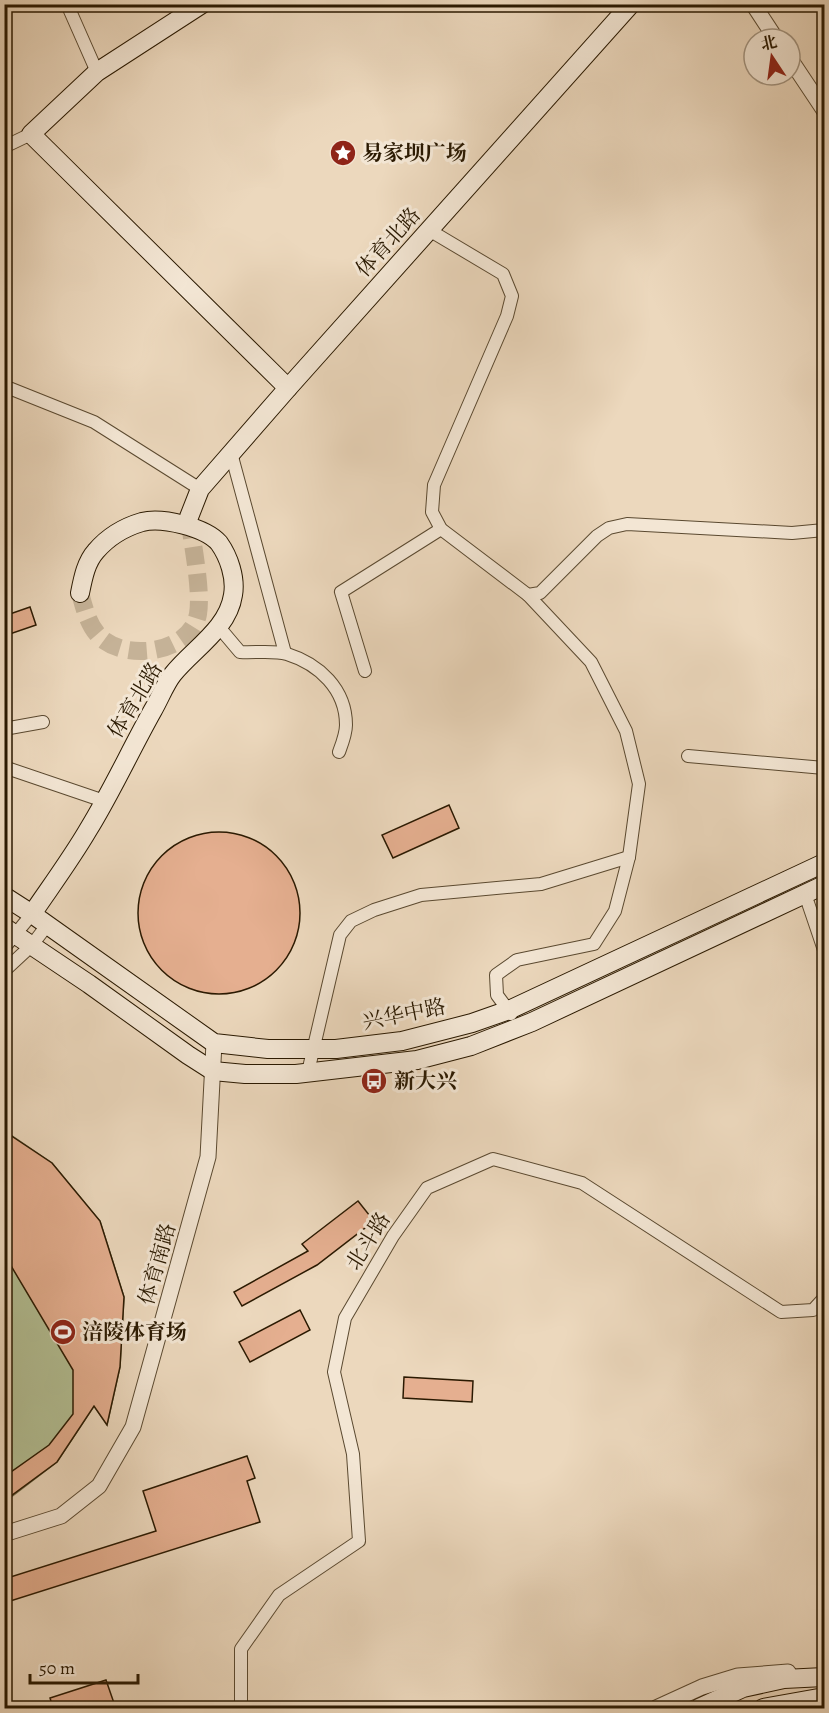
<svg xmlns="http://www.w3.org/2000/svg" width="829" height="1713" viewBox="0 0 829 1713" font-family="Alegreya,'Noto Serif SC',serif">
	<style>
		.grass { fill: #b3c095; stroke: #6e6c4b; stroke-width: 1.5 }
		.building { fill: #e5af90; stroke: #2a1901; stroke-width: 1.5 }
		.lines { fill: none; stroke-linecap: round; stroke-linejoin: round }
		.secondary-tunnel { stroke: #c5b297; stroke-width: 18; stroke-dasharray: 18 9; stroke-linecap: butt }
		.minor-casing { stroke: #5a4930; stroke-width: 14 }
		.tertiary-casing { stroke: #5a4930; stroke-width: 17 }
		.secondary-casing { stroke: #2a1901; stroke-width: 20 }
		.minor { stroke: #f3e6d4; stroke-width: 12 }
		.tertiary { stroke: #f3e6d4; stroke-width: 15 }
		.secondary { stroke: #f3e6d4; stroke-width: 18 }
		.labels { text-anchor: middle; stroke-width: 6; stroke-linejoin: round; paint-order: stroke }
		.poi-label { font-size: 21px; font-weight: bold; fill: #2a1901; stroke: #f3e6d4; text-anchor: start }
		.street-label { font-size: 21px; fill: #2a1901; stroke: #f3e6d4 }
	</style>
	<rect width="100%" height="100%" fill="#ecd8bd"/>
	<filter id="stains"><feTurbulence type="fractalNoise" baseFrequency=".00333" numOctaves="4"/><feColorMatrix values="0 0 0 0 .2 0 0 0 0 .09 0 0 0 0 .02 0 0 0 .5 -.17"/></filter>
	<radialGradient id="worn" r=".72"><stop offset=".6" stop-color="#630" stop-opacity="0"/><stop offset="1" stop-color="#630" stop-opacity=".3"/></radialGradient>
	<polygon class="grass" points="5,1131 52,1163 100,1221 124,1297 120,1367 107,1425 94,1406 57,1462 11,1497 5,1499"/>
	<g class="building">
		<polygon points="30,607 36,625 4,636 4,616"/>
		<polygon points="449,805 459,828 393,858 382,835"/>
		<circle cx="219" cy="913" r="81"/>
		<polygon points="4,1131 52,1163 100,1221 124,1297 120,1367 107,1425 94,1406 57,1462 4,1501 4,1477 49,1445 73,1414 73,1370 4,1254"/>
		<polygon points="358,1201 374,1221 317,1265 242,1306 234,1292 308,1251 302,1244"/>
		<polygon points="300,1310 310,1330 250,1362 239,1342"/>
		<polygon points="404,1377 473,1381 472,1402 403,1398"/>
		<polygon points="247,1456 255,1478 247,1481 260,1522 4,1603 4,1579 156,1531 143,1491"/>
		<polygon points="106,1680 115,1706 108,1708 53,1708 50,1698"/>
	</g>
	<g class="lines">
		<path class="secondary-tunnel" d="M80,593C85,610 89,630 105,641C133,661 191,651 198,614C202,590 192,542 189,517"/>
		<g class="minor-casing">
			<g id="minor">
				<polyline points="67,4 97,72"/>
				<polyline points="4,147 31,134"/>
				<polyline points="429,230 503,274 512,296 507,316 434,485 432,512 441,529 528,595 540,593 597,536 609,528 627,524 792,533 824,530"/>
				<polyline points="4,386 94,422 200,489"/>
				<polyline points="231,453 285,653"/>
				<path d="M218,626L240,652C254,653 274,650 287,654C319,664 346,689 346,725C346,734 342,744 339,752"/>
				<polyline points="365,671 341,592 441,529"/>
				<polyline points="4,729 43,722"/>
				<polyline points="688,756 824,768"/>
				<polyline points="4,767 104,801"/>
				<polyline points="805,894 824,950"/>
				<polyline points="4,948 32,914"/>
				<polyline points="4,971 32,945 48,924"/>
				<polyline points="511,1014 497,995 496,975 517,960 594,944 615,911 629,857 639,784 626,731 591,662 528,595"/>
				<polyline points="308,1072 340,935 351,921 374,910 421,895 541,884 629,857"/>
				<polyline points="241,1708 241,1649 279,1595 359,1541 353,1454 334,1372 345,1318 393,1236 427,1188 493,1159 582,1183 781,1312 813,1310 824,1298"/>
			</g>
		</g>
		<g class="tertiary-casing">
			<g id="tertiary">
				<polyline points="753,4 776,39"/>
				<polyline points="790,59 824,110"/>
				<polyline points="4,1534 61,1516 99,1486 133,1427 208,1157 214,1043"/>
				<polyline points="656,1708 702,1687 738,1676 788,1672"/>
			</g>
		</g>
		<g class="secondary-casing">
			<g id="secondary">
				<polyline points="202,4 97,72 31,134 288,388"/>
				<polyline points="189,517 200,489 288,388 631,4"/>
				<polyline points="4,896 32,914 214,1043 268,1049 336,1049 402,1041 472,1023 509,1010 824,863"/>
				<path d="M32,914C51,886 71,859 88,830C112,791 131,749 153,710C160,698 165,684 173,674C193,649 228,629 233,595C236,578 229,557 219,543C205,527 162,517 142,522C125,527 108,537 96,551C86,562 83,578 80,593"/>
				<polyline points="4,927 89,984 188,1055 213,1071 245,1074 296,1074 417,1060 471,1046 532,1022 824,885"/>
				<polyline points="699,1708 743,1688 784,1679 824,1677"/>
				<polyline points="763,1708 824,1697"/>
			</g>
		</g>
		<use href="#minor" class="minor"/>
		<use href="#tertiary" class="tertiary"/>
		<use href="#secondary" class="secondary"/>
	</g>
	<defs>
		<g id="sight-disc" transform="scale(1.35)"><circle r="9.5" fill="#8f2418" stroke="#f3e6d4"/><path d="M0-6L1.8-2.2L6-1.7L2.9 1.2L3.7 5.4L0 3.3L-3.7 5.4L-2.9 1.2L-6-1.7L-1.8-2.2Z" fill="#fff"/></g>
		<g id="bus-disc" transform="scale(1.35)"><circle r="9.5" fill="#8f2418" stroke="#f3e6d4"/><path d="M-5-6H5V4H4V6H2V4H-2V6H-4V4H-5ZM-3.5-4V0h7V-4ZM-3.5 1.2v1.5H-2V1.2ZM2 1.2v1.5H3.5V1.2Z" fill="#fff"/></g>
		<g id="stadium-disc" transform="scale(1.35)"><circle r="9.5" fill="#8f2418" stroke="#f3e6d4"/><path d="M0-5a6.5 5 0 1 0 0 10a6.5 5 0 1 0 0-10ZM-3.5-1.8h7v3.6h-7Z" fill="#fff"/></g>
	</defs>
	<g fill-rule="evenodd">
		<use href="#sight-disc" x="343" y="153"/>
		<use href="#bus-disc" x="374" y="1081"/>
		<use href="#stadium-disc" x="63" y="1332"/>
	</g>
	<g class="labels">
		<g class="poi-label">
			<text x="362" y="160">易家坝广场</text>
			<text x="394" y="1088">新大兴</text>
			<text x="82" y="1339">涪陵体育场</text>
		</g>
		<g class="street-label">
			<text transform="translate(388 242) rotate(-48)" y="7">体育北路</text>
			<text transform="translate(135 700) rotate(-59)" y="7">体育北路</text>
			<text transform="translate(404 1014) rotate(-11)" y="7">兴华中路</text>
			<text transform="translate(368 1241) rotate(-58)" y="7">北斗路</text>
			<text transform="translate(157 1264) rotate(-74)" y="7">体育南路</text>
		</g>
	</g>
	<rect width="829" height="1713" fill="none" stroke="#ecd8bd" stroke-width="24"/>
	<rect x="6" y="6" width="817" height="1701" fill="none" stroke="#2a1901" stroke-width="3"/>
	<rect x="12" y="12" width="805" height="1689" fill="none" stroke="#2a1901" stroke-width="1.5"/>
	<g transform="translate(772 57) rotate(347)"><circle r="28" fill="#f3e6d4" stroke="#a39480" stroke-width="1.5"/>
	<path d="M0-4.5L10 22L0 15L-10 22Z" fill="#8f2418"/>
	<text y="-9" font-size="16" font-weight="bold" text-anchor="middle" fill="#2a1901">北</text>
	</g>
	<path d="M30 1674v9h108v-9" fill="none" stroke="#2a1901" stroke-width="3"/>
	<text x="39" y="1674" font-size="18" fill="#2a1901" stroke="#f3e6d4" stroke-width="4.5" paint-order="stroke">50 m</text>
	<rect width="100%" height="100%" filter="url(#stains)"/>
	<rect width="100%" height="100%" fill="url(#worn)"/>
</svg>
